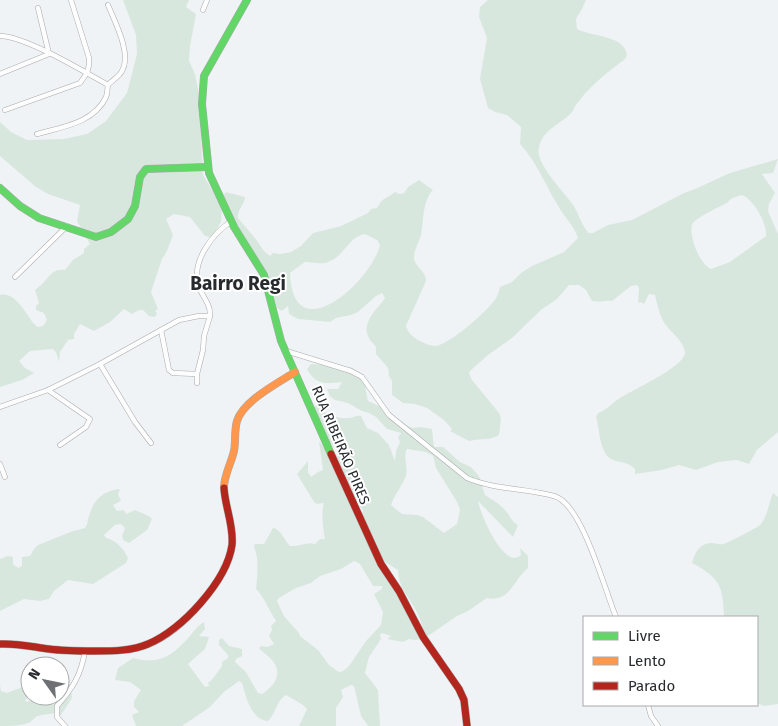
<svg xmlns="http://www.w3.org/2000/svg" width="778" height="726" viewBox="0 0 778 726" font-family="'Fira Sans',sans-serif">
	<style>
		.green { fill: #d8e7de; fill-rule: evenodd }
		.lines { fill: none; stroke-linecap: round; stroke-linejoin: round }
		.street-casing { stroke: #a8aaad; stroke-width: 5.5 }
		.fast-casing { stroke: #a8aaad; stroke-width: 8 }
		.slow-casing { stroke: #a8aaad; stroke-width: 8 }
		.jam-casing { stroke: #a8aaad; stroke-width: 8 }
		.street { stroke: #fdfdfe; stroke-width: 4.5 }
		.fast { stroke: #63d668; stroke-width: 7 }
		.slow { stroke: #ff974d; stroke-width: 7 }
		.jam { stroke: #b3261e; stroke-width: 7 }
		.labels { text-anchor: middle; stroke-width: 4; stroke-linejoin: round; paint-order: stroke }
		.street-label { font-size: 14px; fill: #282b2e; stroke: #fff }
		.district-label { font-size: 19px; font-weight: bold; fill: #282b2e; stroke: #fff }
	</style>
	<rect width="100%" height="100%" fill="#f0f3f6"/>
	<g class="green">
		<path d="M123,0H189L186,7L196,14L190,46L189,61L195,74L199,94L203,175L222,207L221,222L216,231L210,237L205,236L190,217L174,214L166,219L173,235L167,251L162,259L151,292L158,309L155,311L157,313L156,316L153,317L149,316L143,310H139L132,314L124,309L110,322L94,331L80,324L74,334V339L68,340L60,352L59,362L56,352L53,349L30,351L19,361L25,368L34,373L22,380L0,387V295C16,291 26,315 35,325L38,327L43,326L47,320L44,313L36,310V306L39,303L35,290C38,287 42,285 44,282C51,274 54,269 65,270L73,260L84,253V249L90,244L77,221L80,205L48,194L36,187L0,156V122L11,132L27,140L63,139L87,134L106,121L127,93L137,54L136,35Z"/>
		<path d="M488,0H586L582,9L576,19L577,29C592,37 626,35 627,56L624,60C607,72 588,88 576,105C574,107 574,110 572,112C562,124 542,129 539,148C535,164 565,193 574,206C579,215 582,226 589,233H593L608,225L632,220L684,193L695,189L730,173L778,159L773,173L762,174L775,193L769,204L768,211L778,234V432L757,450L749,464L737,460L718,462L696,470L679,465L662,470L635,474V469C628,462 622,463 613,460C599,454 600,430 596,417L598,413C607,410 612,403 620,398C632,390 686,366 685,352C684,341 669,331 663,321C659,313 657,304 655,295L649,294L644,304L640,302L638,303L639,288L637,285L631,286L612,301C604,300 601,303 592,301L586,290L579,285H569L557,299L541,310L512,338L488,355L471,370L469,373L472,380L499,413L501,418L499,435C491,441 480,438 469,441L450,431L452,429L444,420L427,408L415,404L403,403L392,395V381L388,374H389L388,368L376,354V347C374,344 370,341 369,338C360,322 378,309 385,298L382,293L376,296L358,312L351,315L336,318L330,322L298,319L289,314L288,306L282,311L277,308L271,290L235,227L223,196L226,192L245,197C245,204 237,210 238,218L255,238L264,251L270,256L273,253L280,254L291,252L301,246L313,233L341,226L368,213L371,209L377,208C384,196 385,200 395,192L400,194L404,193L408,187L419,180L433,190C422,202 424,220 421,235C419,242 414,250 414,257C414,267 426,270 426,281L406,326C408,333 413,337 418,340C424,343 430,346 436,346C450,344 489,310 496,298C498,295 499,291 500,287L512,282L521,273L532,266L564,252L578,238C574,225 563,216 557,204C545,184 536,161 520,144L521,127L507,115L495,112L488,108L480,79L487,38L479,17L480,7ZM742,195C754,200 767,223 766,236L730,262L711,269C699,263 689,237 692,224C699,216 715,209 725,204C730,202 727,202 731,199C734,197 739,196 742,195ZM365,234L377,240L380,245C371,282 293,352 290,273L305,262C313,262 320,265 328,262C344,257 348,237 365,234Z"/>
		<path d="M311,364C324,364 338,370 351,367L363,375L368,401L379,406L408,426L413,428L421,427L432,429L434,447H443L460,462L471,467L479,476L485,495C492,500 499,503 505,510C510,515 511,521 518,525L513,537L478,501C480,513 504,571 521,555L520,548L528,556V568C514,579 510,603 487,598L468,611L457,616L425,638C423,627 420,617 414,607C407,595 398,585 398,570L385,562L374,544L362,516L363,510L349,492L346,479L337,456V451L328,441L314,410L315,406L316,405C326,415 335,419 349,418C354,418 356,415 361,416L367,428L378,433L389,445L395,461L396,451L400,442L398,437L401,433L387,429L376,417L369,413L362,411L348,403L335,400L330,396L327,389H338L342,382C324,384 316,385 307,369ZM407,449L426,452L433,456L436,468L457,502L460,510L457,524L444,533L423,517L417,515L402,514L391,505C394,495 404,483 406,476C408,467 403,456 407,449Z"/>
		<path d="M319,442H320L327,452L380,568L397,591L421,639L415,640L409,639L403,642L387,639L391,636L382,633L380,635L381,639L369,657L365,673L378,690L380,726H368L361,716L354,686L351,685L341,690L343,697L336,708V726H299L307,709L303,705L286,695C276,701 276,714 268,721C251,720 246,697 242,683L239,681L224,692L210,707L182,726H136L132,715L139,712L134,707V701L141,690L130,682L115,680L118,668L133,658C160,665 172,656 190,636C194,631 198,625 204,622L205,629L199,636L209,637L205,649L188,664L205,687L209,686L208,683C214,679 217,672 222,666V662L228,658V655L219,645V640L222,638L229,646L242,649V656L236,659L235,662L246,672L258,693L262,694C276,685 284,672 270,658C266,654 262,652 259,648L261,646L267,647L274,644L269,636L272,630L271,626L276,621C269,611 265,598 256,589C257,579 258,569 257,559C257,555 255,550 254,546L255,544H264L273,528C281,529 284,540 290,546C299,547 307,541 315,544L320,539H325C323,529 321,512 324,503L317,504L314,502L297,474L308,461V472L311,477L318,472L323,470ZM354,561L360,564L373,586H382V589L374,594L383,612L381,625L366,641L349,666L343,671L339,672L329,665L318,650L300,636L299,633L284,616L277,601L279,598L296,588L311,583L320,576L341,569Z"/>
		<path d="M118,489L120,490L118,494L121,501L113,505L117,511L124,510L126,514L135,510C140,513 148,514 152,519L147,530L129,543L123,540L122,536L125,528L121,524L115,525L104,535L106,538C116,540 124,549 128,558L126,563L93,584L68,580L54,591L49,599L40,601L24,599L0,611V559L8,556L13,557V564L18,568L22,566V557L30,556L34,549L38,545L73,531L85,528C88,524 87,521 89,516C94,500 101,492 118,489Z"/>
		<path d="M773,493L778,497V704L764,706L757,703V617H724C723,586 720,578 692,563C695,553 699,543 712,543C716,543 719,545 723,544C726,544 758,527 760,525C767,518 769,502 773,493Z"/>
		<path d="M30,683V694L25,701L28,702L34,696H60V689L66,688L70,685L72,698L59,718L58,713C53,713 43,715 38,716C34,717 32,722 28,723C20,726 9,726 0,726V685L1,691L7,693C15,689 23,688 30,683Z"/>
	</g>
	<g class="lines">
		<g class="street-casing">
			<g id="street">
				<polyline points="203,10 207,0"/>
				<path d="M0,36C25,36 85,72 108,85"/>
				<polyline points="0,74 49,54 38,8"/>
				<polyline points="5,110 80,83 87,73 89,65 89,58 71,0"/>
				<path d="M37,134C62,127 94,123 106,97C108,93 107,88 108,85C110,82 119,77 122,71C132,54 115,22 108,5"/>
				<polyline points="15,277 67,226"/>
				<polyline points="161,330 169,370 173,373 197,374"/>
				<path d="M286,351L351,371L362,377L389,415L467,478C495,490 526,488 554,496C582,503 605,591 616,617"/>
				<polyline points="100,364 135,422 151,443"/>
				<polyline points="197,383 197,374 203,350 204,336 210,316"/>
				<polyline points="48,390 90,419 86,427 60,445"/>
				<path d="M0,407L48,390L100,364L179,320L199,316H210C211,303 201,296 198,284C192,260 213,233 232,221"/>
				<polyline points="0,464 5,477"/>
				<polyline points="648,705 651,716 658,726"/>
				<path d="M65,726L57,717V706C73,688 81,675 85,651"/>
			</g>
		</g>
		<g class="fast-casing">
			<g id="fast">
				<polyline points="247,0 204,76 202,104 209,173 234,227 264,275 281,341 331,454"/>
				<polyline points="0,188 20,206 39,218 96,237 111,232 128,219 135,206 140,177 146,169 207,167"/>
			</g>
		</g>
		<g class="slow-casing">
			<path id="slow" d="M224,488C224,475 231,464 234,451C236,441 234,431 237,421C243,401 278,383 295,372"/>
		</g>
		<g class="jam-casing">
			<g id="jam">
				<polyline points="331,454 381,564 399,591 423,637 459,689 464,700 467,726"/>
				<path d="M0,644C17,643 33,647 49,649C64,651 80,651 95,651C112,651 132,651 148,644C181,631 227,581 232,545C234,526 225,507 224,488"/>
			</g>
		</g>
		<use href="#street" class="street"/>
		<use href="#fast" class="fast"/>
		<use href="#slow" class="slow"/>
		<use href="#jam" class="jam"/>
	</g>
	<g class="labels">
		<g class="street-label">
			<text transform="translate(341 445) rotate(67)" y="5">RUA RIBEIRÃO PIRES</text>
		</g>
		<g class="district-label">
			<text x="238" y="290">Bairro Regi</text>
		</g>
	</g>
	<rect x="583" y="616" width="175" height="90" fill="#ffffff" stroke="#a9aaab"/>
	<rect x="593" y="632" width="25" height="8" fill="#63d668" stroke="#a9aaab"/>
	<text x="628" y="641" font-size="15" fill="#282b2e">Livre</text>
	<rect x="593" y="657" width="25" height="8" fill="#ff974d" stroke="#a9aaab"/>
	<text x="628" y="666" font-size="15" fill="#282b2e">Lento</text>
	<rect x="593" y="682" width="25" height="8" fill="#b3261e" stroke="#a9aaab"/>
	<text x="628" y="691" font-size="15" fill="#282b2e">Parado</text>
	<g transform="translate(45 681) rotate(303)"><circle r="24" fill="#ffffff" stroke="#a9aaab"/>
	<path d="M0-4L9 19L0 12L-9 19Z" fill="#6e7174"/>
	<text y="-8" font-size="14" font-weight="bold" text-anchor="middle" fill="#282b2e">N</text>
	</g>
</svg>
